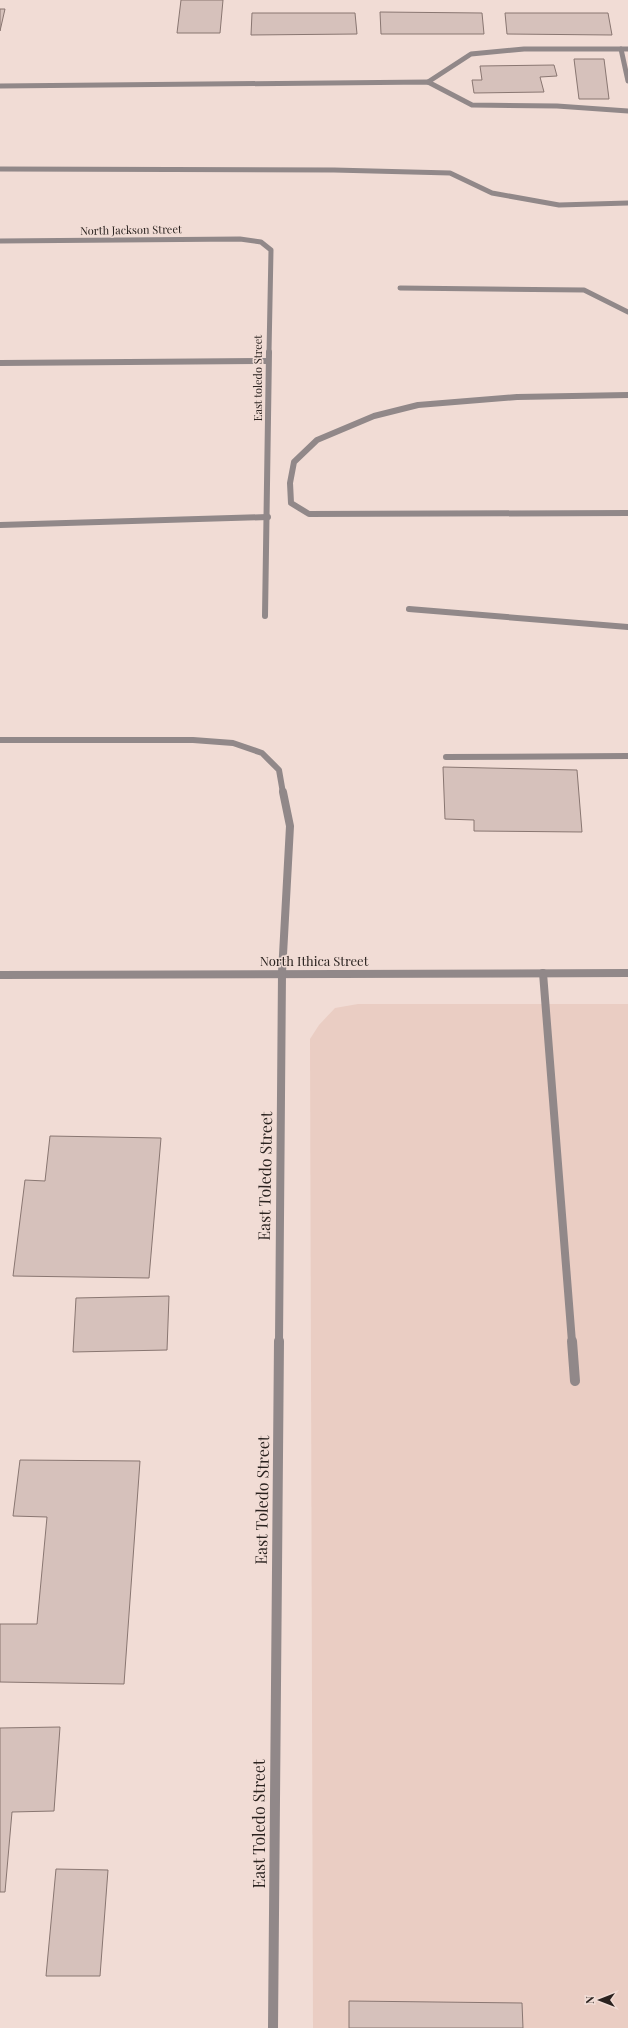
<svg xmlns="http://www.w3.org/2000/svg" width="628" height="2028" viewBox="0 0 628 2028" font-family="'Playfair Display',serif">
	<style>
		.built { fill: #eacdc3 }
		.building { fill: #d6c1bb; stroke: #897671 }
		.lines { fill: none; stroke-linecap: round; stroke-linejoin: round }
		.lane-far3 { stroke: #918889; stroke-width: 5 }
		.lane-far2 { stroke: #918889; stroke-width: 6 }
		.lane-far1 { stroke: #918889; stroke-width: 8 }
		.lane { stroke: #918889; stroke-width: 10 }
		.street-far1 { stroke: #918889; stroke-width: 8 }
		.street { stroke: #918889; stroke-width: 10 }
		.labels { text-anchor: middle; stroke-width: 3; stroke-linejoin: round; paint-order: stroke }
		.far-street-label { font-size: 11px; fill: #2a221f; stroke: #f1dcd5 }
		.street-label { font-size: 13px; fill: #2a221f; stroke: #f1dcd5 }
		.near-street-label { font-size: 16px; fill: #2a221f; stroke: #f1dcd5 }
	</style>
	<rect width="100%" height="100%" fill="#f1dcd5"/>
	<polygon class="built" points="358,1004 628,1004 628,2028 313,2028 310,1039 319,1025 335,1008"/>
	<g class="building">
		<polygon points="181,0 223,0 220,33 177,33"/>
		<polygon points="0,9 5,9 0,31"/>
		<polygon points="380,12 482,13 484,34 381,34"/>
		<polygon points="252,13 355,13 357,34 251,35"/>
		<polygon points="505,13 608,13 612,35 507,34"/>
		<polygon points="574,59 604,59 609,99 579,99"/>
		<polygon points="554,65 557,76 540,77 544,92 474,93 472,80 482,80 480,66"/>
		<polygon points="443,767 577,770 582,832 474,831 474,820 445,819"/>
		<polygon points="50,1136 161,1138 149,1278 13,1276 25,1180 45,1181"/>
		<polygon points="169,1296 167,1350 73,1352 76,1298"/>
		<polygon points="20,1460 140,1461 124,1684 0,1682 0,1624 37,1624 47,1517 13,1516"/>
		<polygon points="60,1727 54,1811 12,1812 5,1892 0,1892 0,1728"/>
		<polygon points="56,1869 108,1870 100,1976 46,1976"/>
		<polygon points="349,2001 522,2003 523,2028 349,2028"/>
	</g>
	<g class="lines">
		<g class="lane-far3">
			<polyline points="621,49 628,81"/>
			<polyline points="428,82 471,54 524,49 628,49"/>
			<polyline points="0,86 428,82 472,105 557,106 628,111"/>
			<polyline points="0,169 334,170 450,173 492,193 559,205 628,203"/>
			<polyline points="0,241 240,239 261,242 271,250 269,353"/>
			<polyline points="400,288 584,290 628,312"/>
		</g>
		<g class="lane-far2">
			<polyline points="0,363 268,361"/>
			<polyline points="628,395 517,397 418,405 374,416 317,440 294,462 290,483 291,503 309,514 628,513"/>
			<polyline points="0,525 268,517"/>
			<polyline points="409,609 628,627"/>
			<polyline points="265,616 269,352"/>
			<polyline points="0,740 193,740 233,743 262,753 279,770 283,793"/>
			<polyline points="446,757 628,756"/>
		</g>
		<g class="lane-far1">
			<polyline points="282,973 290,826 283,792"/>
			<polyline points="543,973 572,1342"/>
		</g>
		<polyline class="lane" points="572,1341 575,1381"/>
		<g class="street-far1">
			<polyline points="0,975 628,973"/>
			<polyline points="279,1342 282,973"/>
		</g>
		<polyline class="street" points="273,2028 279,1341"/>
	</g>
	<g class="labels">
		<g class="far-street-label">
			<text transform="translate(131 230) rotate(-1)" y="4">North Jackson Street</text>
			<text transform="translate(258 378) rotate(-90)" y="4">East toledo Street</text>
		</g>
		<g class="street-label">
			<text x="314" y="966">North Ithica Street</text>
		</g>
		<g class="near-street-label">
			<text transform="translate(265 1176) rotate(-89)" y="6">East Toledo Street</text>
			<text transform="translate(262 1500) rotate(-89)" y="6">East Toledo Street</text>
			<text transform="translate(259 1824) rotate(-90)" y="6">East Toledo Street</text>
		</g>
	</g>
	<g transform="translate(600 2000) rotate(270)" stroke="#f1dcd5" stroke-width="3" paint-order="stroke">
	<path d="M0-3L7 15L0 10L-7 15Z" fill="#2a221f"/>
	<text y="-6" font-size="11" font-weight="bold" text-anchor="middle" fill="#2a221f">N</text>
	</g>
</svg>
